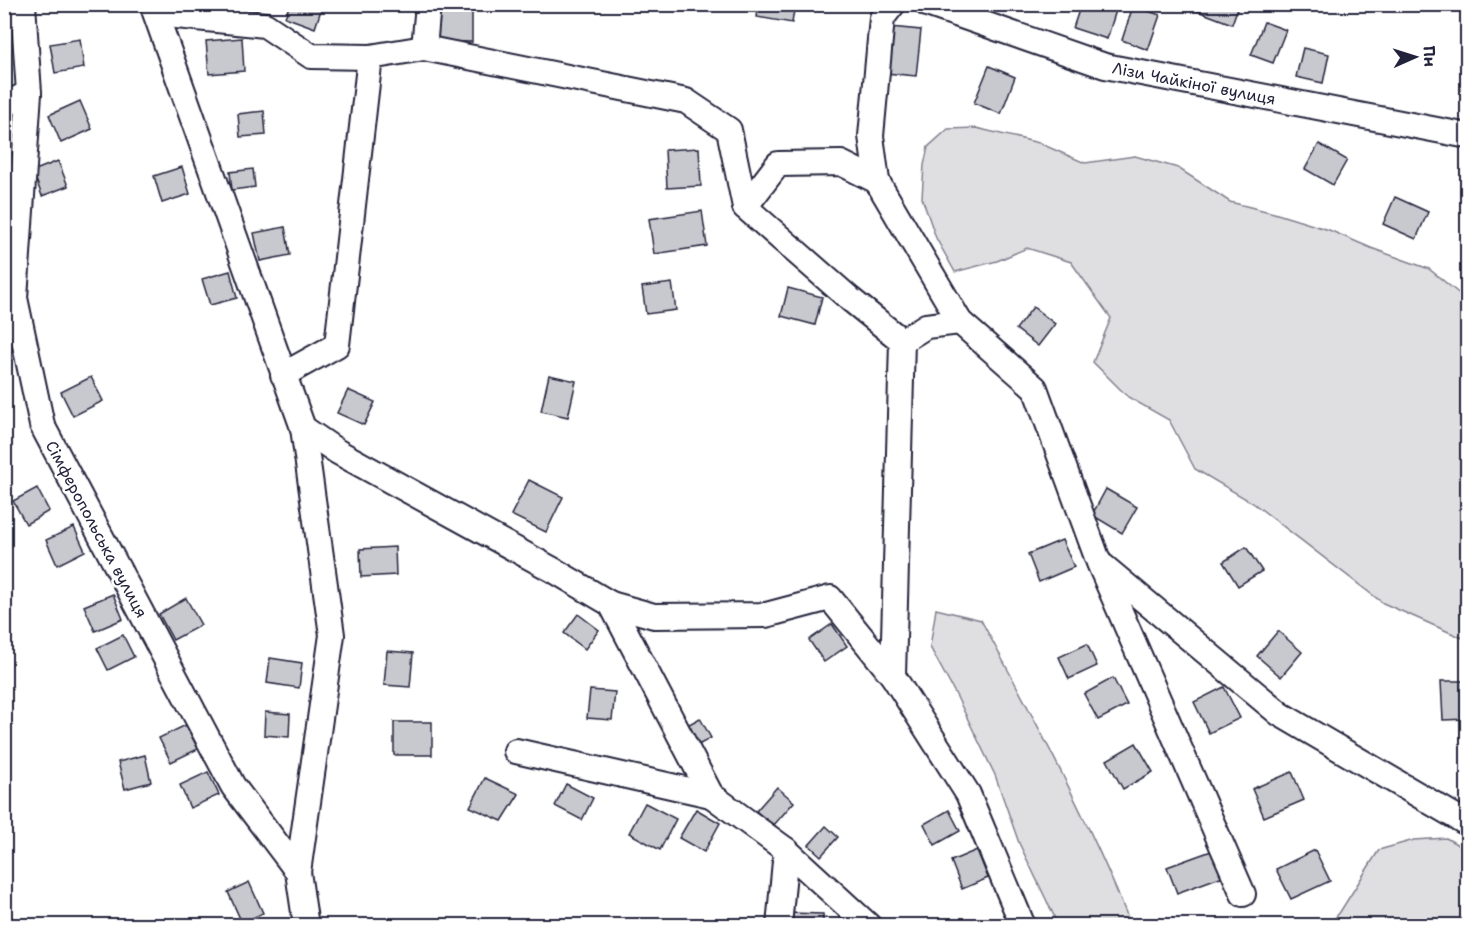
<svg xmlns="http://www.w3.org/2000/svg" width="1472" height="930" viewBox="0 0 1472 930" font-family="'Shantell Sans',sans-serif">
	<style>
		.green { fill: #dfdfe2; stroke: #80808e; stroke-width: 1.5 }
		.building { fill: #c8c8cf; stroke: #22223b; stroke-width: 1.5 }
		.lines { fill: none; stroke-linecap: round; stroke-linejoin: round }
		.minor-casing { stroke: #22223b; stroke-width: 28 }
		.minor { stroke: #fff; stroke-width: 24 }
		.labels { text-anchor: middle; stroke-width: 5; stroke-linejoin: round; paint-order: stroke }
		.street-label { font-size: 16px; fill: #22223b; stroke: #fff }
	</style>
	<rect width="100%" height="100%" fill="#fff"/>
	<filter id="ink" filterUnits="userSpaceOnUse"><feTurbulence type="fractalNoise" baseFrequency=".0167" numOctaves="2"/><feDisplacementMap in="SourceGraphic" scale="12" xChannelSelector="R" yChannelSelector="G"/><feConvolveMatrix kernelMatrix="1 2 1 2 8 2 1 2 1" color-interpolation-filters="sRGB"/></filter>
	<g filter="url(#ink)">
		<g class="green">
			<polygon points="976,128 1039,143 1085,163 1135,156 1178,168 1230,202 1274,213 1329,230 1371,248 1429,269 1467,300 1467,640 1383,603 1253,503 1195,469 1169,420 1128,397 1093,362 1111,318 1071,262 1027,248 997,261 955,272 936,238 922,198 924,165 928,147 948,129"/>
			<path d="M936,609L981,620C1036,721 1088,819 1131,925H1055L1054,916L1019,843L995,775L957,697L930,647Z"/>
			<polygon points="1446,838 1467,850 1467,925 1329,925 1340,912 1379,850 1414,840"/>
		</g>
		<g class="building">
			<polygon points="290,4 323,4 315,28 285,17"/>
			<polygon points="759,4 795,4 792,23 757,17"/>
			<polygon points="1081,4 1118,4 1107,39 1073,28"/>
			<polygon points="1197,4 1239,4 1232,24 1195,10"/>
			<polygon points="1133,6 1160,15 1148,50 1122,40"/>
			<polygon points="436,9 472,10 472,42 436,41"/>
			<polygon points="1264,22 1286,30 1273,63 1251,55"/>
			<polygon points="890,27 921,30 916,76 886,73"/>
			<polygon points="242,38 244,71 209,74 206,41"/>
			<polygon points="80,39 84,68 55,73 50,44"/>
			<polygon points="1303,48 1329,54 1323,83 1296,77"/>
			<polygon points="989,66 1015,77 1001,114 974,103"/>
			<polygon points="80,101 92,129 61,143 49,115"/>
			<polygon points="264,111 266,135 240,137 238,114"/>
			<polygon points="1319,144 1347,160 1333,185 1305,169"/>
			<polygon points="699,148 701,186 667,188 665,150"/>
			<polygon points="58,161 68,186 42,196 33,171"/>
			<polygon points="182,167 190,194 162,203 154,176"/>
			<polygon points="253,169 255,187 232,190 230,172"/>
			<polygon points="1395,197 1428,212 1416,239 1383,224"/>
			<polygon points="702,211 707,246 654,254 649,219"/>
			<polygon points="285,227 290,255 260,261 254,233"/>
			<polygon points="230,271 237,298 210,305 202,279"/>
			<polygon points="672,283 676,310 646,314 642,287"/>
			<polygon points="788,288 822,297 815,325 781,316"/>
			<polygon points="1033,307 1055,324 1038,346 1016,329"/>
			<polygon points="549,375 576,381 568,417 541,411"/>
			<polygon points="91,377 103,401 73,416 61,392"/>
			<polygon points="348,390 375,402 364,425 337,413"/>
			<polygon points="529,480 563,497 546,532 511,515"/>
			<polygon points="37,488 49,511 26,524 13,501"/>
			<polygon points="1106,489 1137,507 1122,533 1092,515"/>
			<polygon points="74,527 85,551 57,565 46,540"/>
			<polygon points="1062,540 1074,567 1039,582 1028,554"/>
			<polygon points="395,547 396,575 361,577 360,549"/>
			<polygon points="1246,547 1262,571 1238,586 1223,562"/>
			<polygon points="113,594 123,619 95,631 84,606"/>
			<polygon points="186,598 201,625 173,640 159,614"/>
			<polygon points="578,614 599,630 585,649 564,633"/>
			<polygon points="832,624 847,646 824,662 809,640"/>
			<polygon points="1278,631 1302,652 1281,677 1257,656"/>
			<polygon points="123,635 134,657 108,670 97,648"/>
			<polygon points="1087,644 1097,666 1069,679 1059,657"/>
			<polygon points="387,651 413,653 410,687 384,685"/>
			<polygon points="270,658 302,663 299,688 267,683"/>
			<polygon points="1113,678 1127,705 1098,720 1084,694"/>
			<polygon points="1441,681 1468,681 1468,719 1443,720"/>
			<polygon points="1224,687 1240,718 1209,733 1194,702"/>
			<polygon points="590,690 615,692 612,720 587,718"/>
			<polygon points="265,712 290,714 289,737 264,735"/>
			<polygon points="700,718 711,738 693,748 682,728"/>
			<rect x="394" y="722" width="38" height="33"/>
			<polygon points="186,725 198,749 171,762 159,738"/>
			<polygon points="1136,743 1153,772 1123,789 1107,760"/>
			<polygon points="145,755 151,782 125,789 118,762"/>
			<polygon points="208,772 219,795 190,808 180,785"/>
			<polygon points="1292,772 1304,800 1264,817 1252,789"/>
			<polygon points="485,778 519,794 502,821 470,807"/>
			<polygon points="566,784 593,798 582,820 555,806"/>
			<polygon points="777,787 794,802 773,826 756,811"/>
			<polygon points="645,803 676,819 660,850 629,833"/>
			<polygon points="696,809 720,823 704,852 679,838"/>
			<polygon points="949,810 960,831 935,845 924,824"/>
			<polygon points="826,826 838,837 821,856 809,845"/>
			<polygon points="977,850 988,878 962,889 951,861"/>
			<polygon points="1214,850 1223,876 1177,893 1167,867"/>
			<polygon points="1315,850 1330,881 1291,899 1276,869"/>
			<polygon points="249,882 263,913 242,923 228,892"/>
			<polygon points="790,913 823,914 823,926 789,926"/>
		</g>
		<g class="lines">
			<g class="minor-casing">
				<g id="minor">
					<polyline points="23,4 29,93 15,298 42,425 233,786 298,872 306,926"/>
					<polyline points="152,4 303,428 332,635 298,872"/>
					<polyline points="893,4 882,18 871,136 877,181 960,322 1035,388 1099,563 1243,894"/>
					<polyline points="927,4 1105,66 1468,136"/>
					<polyline points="156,14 265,25 311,56 370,57 424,48 686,101 729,130 745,207 850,299 902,341"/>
					<polyline points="424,48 428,4"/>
					<polyline points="4,105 29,93"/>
					<polyline points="745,207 778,164 841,163 877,181"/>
					<polyline points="960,322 926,326 902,341 893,676 968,794 1023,926"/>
					<polyline points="283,375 337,345 370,57"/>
					<polyline points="303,428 338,452 555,571 611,604 711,795 786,850 869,926"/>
					<polyline points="1103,566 1280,714 1468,824"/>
					<polyline points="611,604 654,616 766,615 830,598 893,676"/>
					<polyline points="516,751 711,795"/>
					<polyline points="779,926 786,850"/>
				</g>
			</g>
			<use href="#minor" class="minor"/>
		</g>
	</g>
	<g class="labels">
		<g class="street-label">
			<text transform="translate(1194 83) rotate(11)" y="6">Лізи Чайкіної вулиця</text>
			<text transform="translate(97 529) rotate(62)" y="6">Сімферопольська вулиця</text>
		</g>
	</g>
	<rect width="1472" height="930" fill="none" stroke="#fff" stroke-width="24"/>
	<rect x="12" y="12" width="1448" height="906" fill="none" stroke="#22223b" stroke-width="2" filter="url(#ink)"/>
	<g transform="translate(1415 57) rotate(87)" stroke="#ffffff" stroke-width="4.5" paint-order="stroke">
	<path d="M0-4.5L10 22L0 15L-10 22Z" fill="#22223b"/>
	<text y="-9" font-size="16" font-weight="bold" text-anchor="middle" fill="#22223b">Пн</text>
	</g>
</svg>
